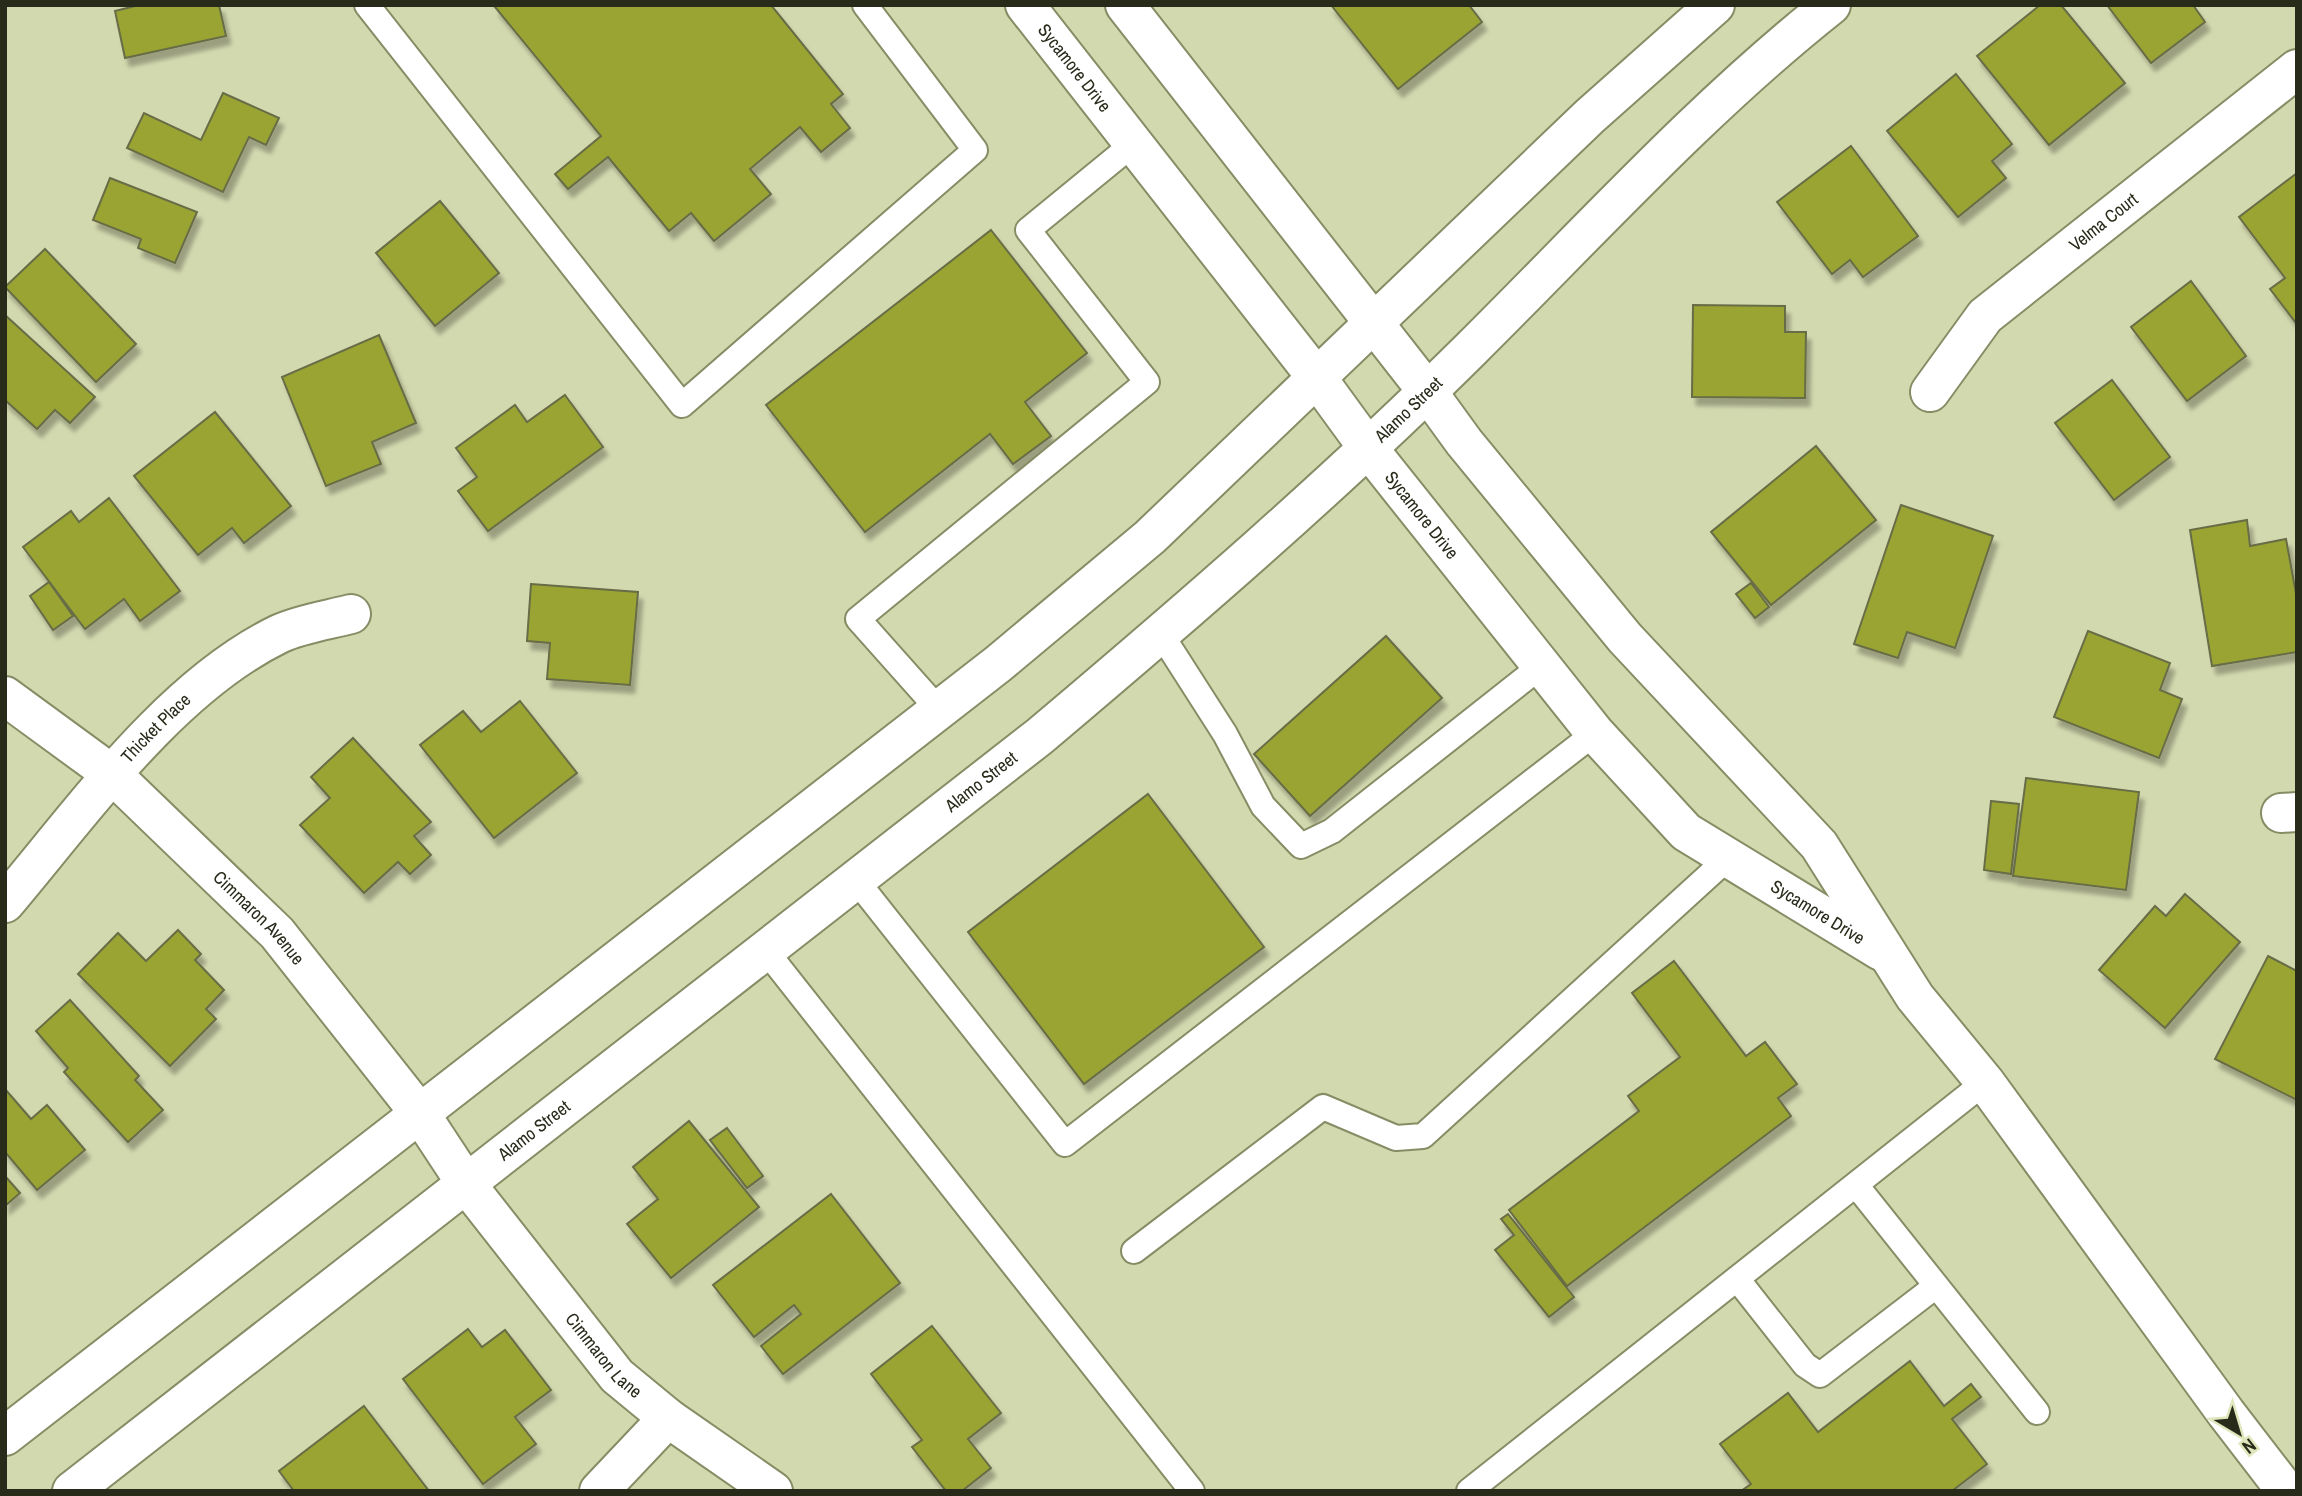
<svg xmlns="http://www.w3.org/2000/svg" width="2302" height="1496" viewBox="0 0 2302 1496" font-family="'Archivo Narrow',sans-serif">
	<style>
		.building { fill: #9aa432; stroke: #676c46; stroke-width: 2; filter: url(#shadow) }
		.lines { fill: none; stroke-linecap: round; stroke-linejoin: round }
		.service-casing { stroke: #878c65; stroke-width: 28 }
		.minor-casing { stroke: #878c65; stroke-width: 42 }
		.secondary-casing { stroke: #878c65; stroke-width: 42 }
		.service { stroke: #fff; stroke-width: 24 }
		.minor { stroke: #fff; stroke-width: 38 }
		.secondary { stroke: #fff; stroke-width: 38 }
		.labels { text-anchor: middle; stroke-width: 5; stroke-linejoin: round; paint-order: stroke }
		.street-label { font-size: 18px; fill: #282a1a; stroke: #e0e6bc }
	</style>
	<defs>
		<filter id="shadow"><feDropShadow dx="4.5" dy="8" stdDeviation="2" flood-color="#0004"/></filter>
	</defs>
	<rect width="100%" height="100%" fill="#d3d9af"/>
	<g class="building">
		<polygon points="139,5 219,5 226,36 125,58 115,11"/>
		<polygon points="497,5 771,5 843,94 831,104 850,128 821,152 800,127 750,169 771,194 714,241 691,213 669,231 608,157 568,189 555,174 601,136 495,7"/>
		<polygon points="1331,5 1469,5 1482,22 1398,89"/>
		<polygon points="2040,5 2061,5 2125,83 2049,145 1977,56"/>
		<polygon points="2107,5 2193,5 2205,22 2151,63"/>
		<polygon points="1956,74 2012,144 1992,161 2006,178 1958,217 1887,131"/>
		<polygon points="223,93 279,118 266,145 249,137 223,192 127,148 144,113 201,140"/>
		<polygon points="1851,146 1918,236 1863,277 1850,260 1832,274 1777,202"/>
		<polygon points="2297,173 2297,323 2296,323 2270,289 2285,278 2239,217"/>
		<polygon points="110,178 197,212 175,263 138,248 141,239 93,220"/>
		<polygon points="440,201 499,273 435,326 376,253"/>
		<polygon points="991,230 1087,353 1025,402 1051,436 1013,464 990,434 865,532 766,405"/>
		<polygon points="45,249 136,344 96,382 5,287"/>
		<polygon points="2191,281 2246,356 2187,401 2131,327"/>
		<polygon points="1693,305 1785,306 1785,332 1806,332 1805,398 1692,397"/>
		<polygon points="5,315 95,397 70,423 55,410 37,429 5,400"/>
		<polygon points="379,335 416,423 372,442 381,464 326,486 282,377"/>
		<polygon points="2112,380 2170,457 2114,500 2055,423"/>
		<polygon points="565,395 603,447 488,531 458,491 477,477 456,448 515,405 527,422"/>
		<polygon points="215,412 291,506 244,543 232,528 198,555 134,476"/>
		<polygon points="1816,446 1876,520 1771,605 1711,532"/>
		<polygon points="109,498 180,591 140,621 124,599 85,629 23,547 71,511 79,522"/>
		<polygon points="1901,505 1993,536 1955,648 1907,632 1898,658 1854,644"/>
		<polygon points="2247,520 2250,546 2286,539 2297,599 2297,652 2212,666 2190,530"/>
		<polygon points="49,582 73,616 53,630 30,596"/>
		<polygon points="1751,583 1769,607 1755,618 1736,594"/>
		<polygon points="531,584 638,592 630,685 547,679 550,643 527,641"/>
		<polygon points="2088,631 2170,663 2160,690 2182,699 2159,758 2054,717"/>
		<polygon points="1386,636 1442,698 1310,816 1254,754"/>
		<polygon points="520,701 577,773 494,838 420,745 463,711 481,732"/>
		<polygon points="353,738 431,822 414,836 431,855 410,874 398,862 364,893 300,825 330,798 311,777"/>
		<polygon points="2026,778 2139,792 2126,890 2013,876"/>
		<polygon points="1148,794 1264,947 1084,1084 968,932"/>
		<polygon points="1991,801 2019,804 2011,874 1984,870"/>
		<polygon points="2185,894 2240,942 2165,1028 2099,970 2155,906 2166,916"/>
		<polygon points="178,930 201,954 195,960 224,990 206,1009 216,1019 170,1066 78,974 118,933 146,961"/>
		<polygon points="2268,956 2297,971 2297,1100 2215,1059"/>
		<polygon points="1674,961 1746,1056 1765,1042 1797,1084 1778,1098 1791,1116 1567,1286 1509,1210 1639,1111 1628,1096 1680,1057 1632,993"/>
		<polygon points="70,1000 139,1076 135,1080 163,1110 128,1142 64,1072 68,1068 36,1031"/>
		<polygon points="5,1089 31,1119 47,1105 85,1150 37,1190 5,1152"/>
		<polygon points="689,1121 759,1207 671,1278 627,1224 658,1199 633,1167"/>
		<polygon points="727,1128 763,1176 747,1188 710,1140"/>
		<polygon points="5,1176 20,1193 5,1206"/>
		<polygon points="831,1194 900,1283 783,1374 761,1346 801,1314 794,1305 754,1337 713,1285"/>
		<polygon points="1508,1214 1574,1297 1549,1317 1495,1250 1514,1235 1501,1219"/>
		<polygon points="932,1326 1001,1413 968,1439 991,1468 962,1491 946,1491 912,1447 922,1440 871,1374"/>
		<polygon points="468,1329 482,1347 505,1330 551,1390 515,1417 536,1444 483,1484 403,1379"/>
		<polygon points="1910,1361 1944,1406 1971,1384 1981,1397 1952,1419 1987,1464 1952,1491 1741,1491 1751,1484 1720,1444 1788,1393 1818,1432"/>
		<polygon points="364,1406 429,1491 294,1491 279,1471"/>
	</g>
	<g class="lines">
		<g class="service-casing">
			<g id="service">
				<polyline points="367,5 682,405 975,150 865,5"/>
				<polyline points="1161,634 1225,734 1263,806 1301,846 1332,831 1541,666"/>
				<polyline points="939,710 858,619 1147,382 1028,230 1133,144"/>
				<polyline points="856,880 1065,1144 1595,733"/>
				<polyline points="766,951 1192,1491"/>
				<polyline points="1856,1185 2037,1412"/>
				<polyline points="1134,1251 1323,1107 1396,1138 1423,1136 1728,858"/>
				<polyline points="1738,1280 1805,1365 1820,1375 1936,1286"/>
				<polyline points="1469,1491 1985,1082"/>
			</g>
		</g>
		<g class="minor-casing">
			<g id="minor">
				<polyline points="1427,391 1464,442 1625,638 1819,845 1915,997 1985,1082 2226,1413 2286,1491"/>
				<path id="s1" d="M1930,392L1985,316L2297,69"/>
				<path id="s2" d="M1368,448L1595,733L1686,832L1881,951"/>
				<path id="s3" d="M5,696L113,775L277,933L421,1115L467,1185L617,1376L668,1418L773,1491"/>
				<polyline points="2281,813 2297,812"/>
				<path id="s4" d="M5,903C82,812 170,687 279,634C300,624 328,620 351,614"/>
				<polyline points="599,1491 668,1418"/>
			</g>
		</g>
		<g class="secondary-casing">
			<g id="secondary">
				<path id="s5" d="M1025,5L1317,378L1368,448"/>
				<polyline points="1125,5 1427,391"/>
				<polyline points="5,1436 998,664 1150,537 1590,116 1715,5"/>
				<path id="s6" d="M72,1491L1040,736C1188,611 1334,485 1471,349C1589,232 1701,108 1831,5"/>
			</g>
		</g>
		<use href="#service" class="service"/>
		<use href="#minor" class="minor"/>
		<use href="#secondary" class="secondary"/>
	</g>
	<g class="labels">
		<g class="street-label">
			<text dy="6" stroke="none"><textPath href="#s5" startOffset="80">Sycamore Drive</textPath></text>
			<text dy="6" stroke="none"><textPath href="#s1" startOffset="245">Velma Court</textPath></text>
			<text dy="6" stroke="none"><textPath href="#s6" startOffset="1720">Alamo Street</textPath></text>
			<text dy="6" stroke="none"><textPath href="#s2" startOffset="86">Sycamore Drive</textPath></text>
			<text dy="6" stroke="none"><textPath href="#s4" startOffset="231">Thicket Place</textPath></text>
			<text dy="6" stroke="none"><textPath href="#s6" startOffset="1153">Alamo Street</textPath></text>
			<text dy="6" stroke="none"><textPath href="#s2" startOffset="653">Sycamore Drive</textPath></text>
			<text dy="6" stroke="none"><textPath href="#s3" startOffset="338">Cimmaron Avenue</textPath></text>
			<text dy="6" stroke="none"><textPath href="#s6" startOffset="586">Alamo Street</textPath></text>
			<text dy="6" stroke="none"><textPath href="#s3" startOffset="896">Cimmaron Lane</textPath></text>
		</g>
	</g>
	<rect width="2302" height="1496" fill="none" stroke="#282a1a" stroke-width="14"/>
	<g transform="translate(2239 1433) rotate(142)" stroke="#e0e6bc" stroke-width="5" paint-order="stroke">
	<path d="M0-5L12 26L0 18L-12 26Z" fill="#282a1a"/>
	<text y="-10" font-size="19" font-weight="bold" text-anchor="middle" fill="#282a1a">N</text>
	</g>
</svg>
